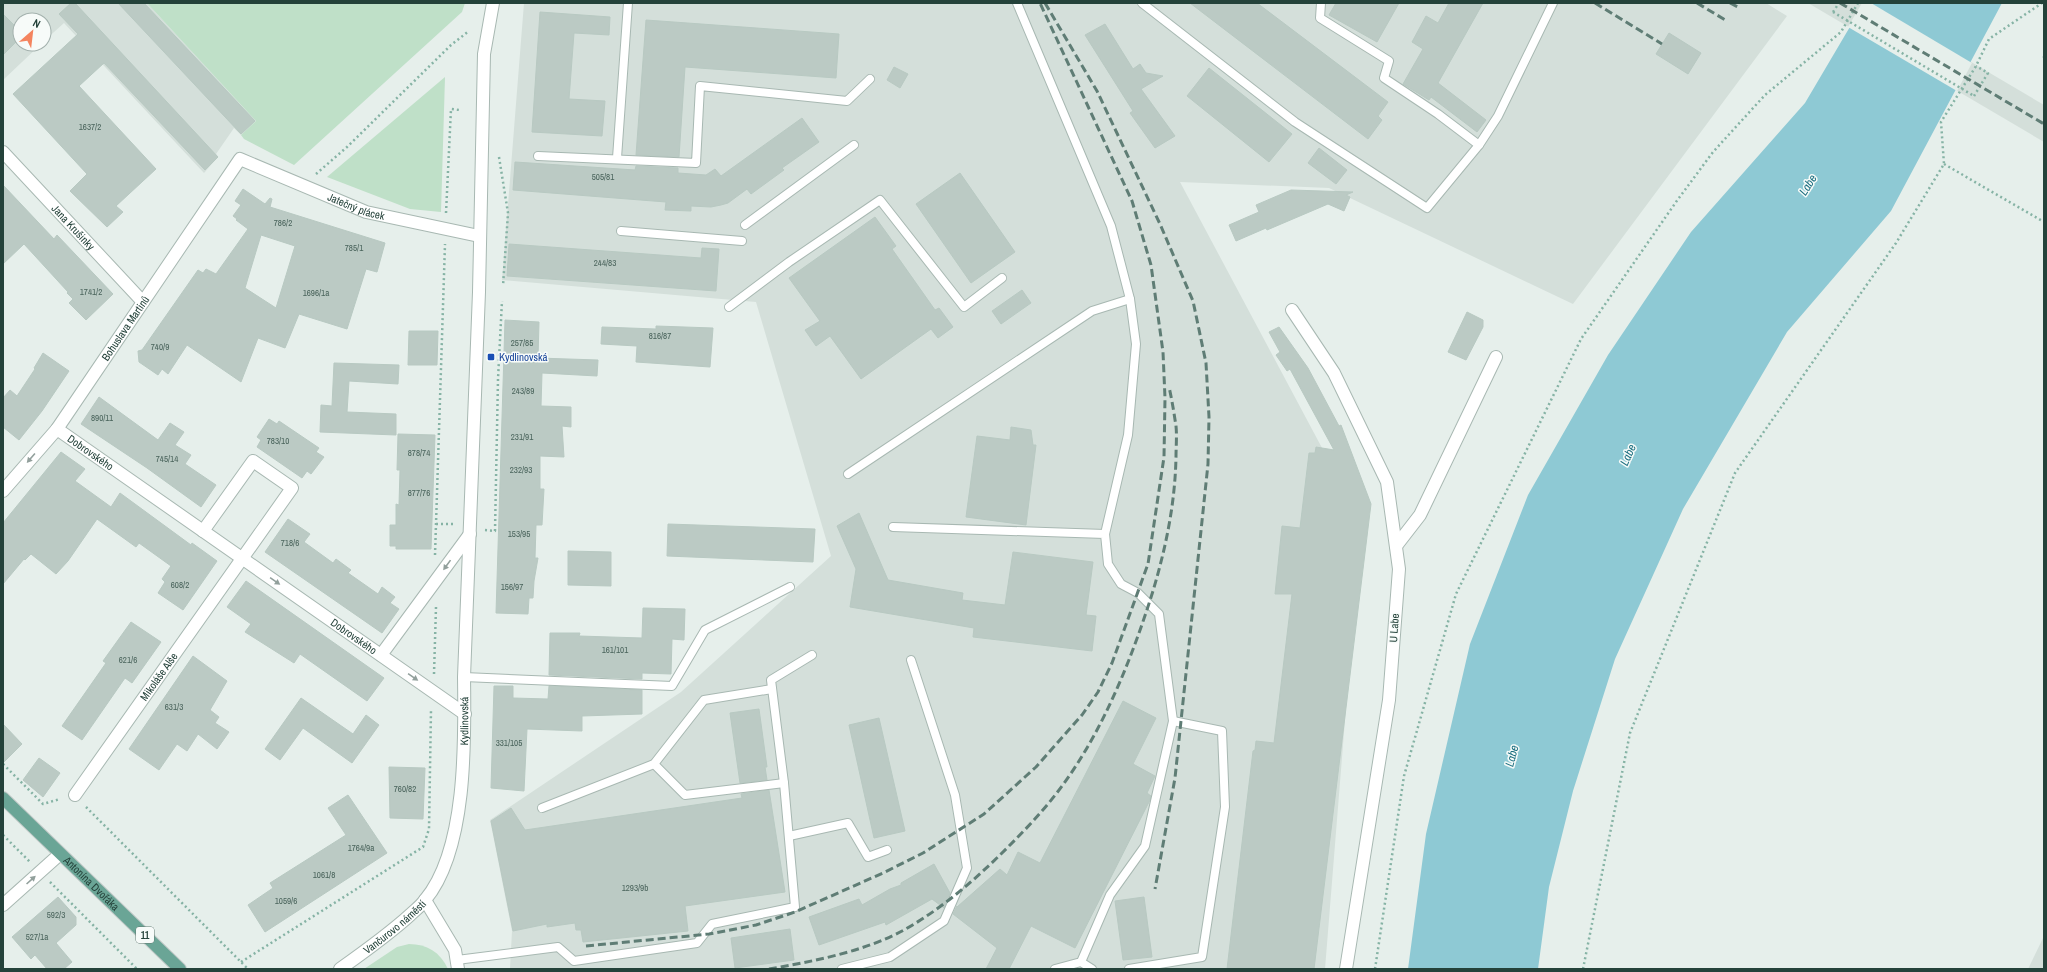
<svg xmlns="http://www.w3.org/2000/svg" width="2047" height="972" viewBox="0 0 2047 972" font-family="'Archivo Narrow',sans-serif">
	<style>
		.built { fill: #d4dfda }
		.green { fill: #bfe0c8 }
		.water { fill: #8ec9d4 }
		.pier { fill: #e6efeb }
		.building { fill: #bbcac4; stroke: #b8c9c2; fill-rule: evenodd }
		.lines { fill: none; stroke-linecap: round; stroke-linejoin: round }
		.service-casing { stroke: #a8b8b2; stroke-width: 10 }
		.minor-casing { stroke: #a8b8b2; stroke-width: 14 }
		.primary-casing { stroke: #c2cac8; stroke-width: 14 }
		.path { stroke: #86b3a5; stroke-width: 2.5; stroke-dasharray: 2 3; stroke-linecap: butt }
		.service { stroke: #fff; stroke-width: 8 }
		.minor { stroke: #fff; stroke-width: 12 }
		.primary { stroke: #6aa596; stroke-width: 12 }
		.rail { stroke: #5f7d75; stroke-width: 3; stroke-dasharray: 8 4; stroke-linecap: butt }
		.path-bridge { stroke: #86b3a5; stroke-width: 2.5; stroke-dasharray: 2 3; stroke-linecap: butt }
		.oneway { fill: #92a09c }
		.transit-dot { fill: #1a4fb4; stroke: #f7fbf9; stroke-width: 1.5 }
		.labels { text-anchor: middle; stroke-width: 3; stroke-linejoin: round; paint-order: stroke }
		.number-label { font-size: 9px; fill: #4a645c }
		.shield { fill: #f7fbf9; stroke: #637a73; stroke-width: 1 }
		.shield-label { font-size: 10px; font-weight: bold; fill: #24423a }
		.street-label { font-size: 11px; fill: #24423a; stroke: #f7fbf9 }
		.transit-label { font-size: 11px; fill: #164399; stroke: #f7fbf9; text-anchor: start }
		.water-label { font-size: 12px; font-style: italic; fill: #1c6f80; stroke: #f7fbf9 }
	</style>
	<rect width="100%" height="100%" fill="#e6efeb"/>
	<g class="built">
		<polygon points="3,3 147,3 256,121 241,135 234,128 216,154 218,157 204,173 64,23 44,41 44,20 20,20 20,44 41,44 3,80"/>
		<polygon points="524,3 1766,3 1787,16 1573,304 1329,188 1180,182 1361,521 1325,969 510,969 512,931 490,820 681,692 831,556 756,302 502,280"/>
		<polygon points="1808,3 1871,3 2044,105 2044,142"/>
		<polygon points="2044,936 2044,969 2028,969"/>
	</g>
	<g class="green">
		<polygon points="147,3 465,3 462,12 294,165 244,139 241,135 256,121"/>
		<polygon points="445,77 441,212 410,209 327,177"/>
		<path d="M409,944C427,944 440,952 448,969H364L397,947Z"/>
	</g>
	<polygon class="water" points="1864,3 2002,3 1891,211 1787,332 1683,509 1615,659 1573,791 1549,887 1538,969 1408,969 1426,834 1470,644 1528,495 1608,355 1691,232 1805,103"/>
	<polygon class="pier" points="1862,3 1871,3 1972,63 1957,91 1848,27"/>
	<g class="building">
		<polygon points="71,3 75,3 218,157 205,170 104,63 79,86 156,169 116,206 123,212 107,227 70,191 87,174 13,94 78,34 59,14"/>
		<polygon points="118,3 144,3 255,121 241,134"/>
		<polygon points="1190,3 1257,3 1388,102 1378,116 1382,120 1368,139"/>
		<polygon points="1336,3 1399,3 1377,42 1329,15"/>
		<polygon points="1449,3 1483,3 1438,83 1486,120 1477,132 1431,97 1429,100 1403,84 1423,49 1412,42 1426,16 1438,23"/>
		<polygon points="540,12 610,17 609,35 574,33 569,99 605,101 602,136 532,132"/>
		<polygon points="3,14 20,31 20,38 3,55"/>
		<polygon points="646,20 839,34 836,78 685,67 679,157 636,155"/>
		<polygon points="1105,24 1133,69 1140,64 1146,73 1163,76 1141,89 1175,136 1155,148 1130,113 1133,111 1085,35"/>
		<polygon points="1669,33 1701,53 1688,74 1656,54"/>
		<polygon points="894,67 908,74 900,88 887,80"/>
		<polygon points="1209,68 1292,134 1269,162 1187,96"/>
		<polygon points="802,118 819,142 782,168 784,170 751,194 747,189 728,203 721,205 711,207 691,206 691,211 665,210 666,202 513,190 515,162 635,170 636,166 678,168 678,173 706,175 715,169 721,176"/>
		<polygon points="1319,148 1347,170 1336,184 1308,163"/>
		<polygon points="960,173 1015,252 971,283 916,204"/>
		<polygon points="3,185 54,239 57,235 113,294 86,320 69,303 73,299 67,293 68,292 24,244 3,264"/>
		<path d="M243,189L265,204L270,198L272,199L270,207L385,243L377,272L366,269L347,329L299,314L285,348L258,338L241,382L187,345L168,374L162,369L158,375L139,362L138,351L142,350L198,270L203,273L206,269L216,274L248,229L236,220L237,219L233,216L241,205L235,201ZM261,235L295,246L276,308L245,288Z"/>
		<polygon points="1291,190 1353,192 1346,195 1350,197 1344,211 1328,204 1267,230 1266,228 1236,241 1229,225 1259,212 1256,205"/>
		<polygon points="875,217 896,246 892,249 935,310 939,308 953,327 938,338 931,329 861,379 830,336 816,346 805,330 820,321 789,278"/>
		<polygon points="509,244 701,258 702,248 719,249 716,291 507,276"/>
		<polygon points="1022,290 1031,303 1001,324 992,311"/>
		<polygon points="1467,312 1483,320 1483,327 1466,360 1448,352"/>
		<polygon points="505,320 539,322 538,358 598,360 597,376 542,373 541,406 571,407 571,427 562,426 564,457 540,456 540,489 544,489 542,525 536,525 535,558 538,558 534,581 533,598 529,598 528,614 496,613"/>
		<polygon points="656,326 713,328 710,367 636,362 637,346 601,344 602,327 656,329"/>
		<polygon points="1279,327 1308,368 1339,426 1341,425 1371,504 1314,969 1227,969 1253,751 1255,750 1256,741 1274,743 1292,594 1275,594 1282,526 1300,528 1309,453 1315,453 1316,447 1334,450 1290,369 1287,371 1276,355 1280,352 1269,332"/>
		<polygon points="409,331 438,331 437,365 408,365"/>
		<polygon points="43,353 69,371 42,411 19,440 3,427 3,398 10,390 17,396 35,369 34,368"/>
		<polygon points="334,363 399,365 398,384 349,381 347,412 396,414 396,435 320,432 321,405 332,406"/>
		<polygon points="99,397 158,440 170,423 184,432 175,445 191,455 185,464 216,485 201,507 147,468 81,424"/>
		<polygon points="269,419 277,424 279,421 319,448 316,452 324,457 311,474 307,471 302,478 257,447 261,440 257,437"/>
		<polygon points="1011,427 1031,430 1033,445 1036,445 1026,525 966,517 977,436 1010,440"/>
		<polygon points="398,434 435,435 431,549 396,549 396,546 390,546 390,525 396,525 396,504 399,505 400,470 397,470"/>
		<polygon points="61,452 85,469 75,481 111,507 120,493 191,545 192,543 217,561 183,610 158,593 165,582 162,579 171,566 139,543 136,547 97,519 68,561 56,574 31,554 25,560 24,559 3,584 3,523"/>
		<polygon points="859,513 888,580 963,593 962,600 1005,605 1013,552 1093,562 1086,615 1096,616 1092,651 973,637 974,628 850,607 856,569 837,526"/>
		<polygon points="288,519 310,534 304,542 333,563 336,559 351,570 348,573 378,594 382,587 395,597 390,603 399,609 382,633 265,552"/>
		<polygon points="668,524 815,529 813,562 667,556"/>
		<polygon points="568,551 611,552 611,586 568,585"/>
		<polygon points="246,581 384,678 367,701 300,654 294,663 245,632 251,624 227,607"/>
		<polygon points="643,608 685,609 684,640 672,639 671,674 642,673 642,679 549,675 550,633 580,633 579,636 642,638"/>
		<polygon points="131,622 161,642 132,683 125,678 82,740 62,726 106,663 103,661"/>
		<polygon points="193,656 227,681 210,710 219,717 215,723 229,732 217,749 198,734 187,751 177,744 159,770 129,749"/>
		<polygon points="494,686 513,686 513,698 548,699 549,686 642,690 642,714 582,716 582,731 527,729 524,791 491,788"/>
		<polygon points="301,698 353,734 366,715 379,725 352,763 303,728 280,760 265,749"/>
		<polygon points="1123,701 1156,718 1133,764 1155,776 1147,793 1151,796 1150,800 1075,948 1031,926 1009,969 986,969 997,948 953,914 957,906 957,907 1000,869 1007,875 1018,852 1040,863"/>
		<polygon points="759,709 767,767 765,767 767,780 740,783 730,713"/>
		<polygon points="879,718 905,831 874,838 849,725"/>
		<polygon points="3,724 22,744 3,763"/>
		<polygon points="39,758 60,773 43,797 23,780"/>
		<polygon points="389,767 425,768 423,819 390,818"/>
		<polygon points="769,790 785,892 685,906 688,931 583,942 581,930 576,930 575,923 547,927 547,924 513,931 491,821 511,808 525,830 742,798 741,794"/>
		<polygon points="348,795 387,853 265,932 248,905 273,888 270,883 346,835 328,808"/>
		<polygon points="934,864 950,893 944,908 932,899 886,925 885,922 819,945 809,917 859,899 862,905 890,889 901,885 901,883"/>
		<polygon points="58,897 76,917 76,925 56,943 72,962 64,969 47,969 35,955 31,959 12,937"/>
		<polygon points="1144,897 1152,957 1123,960 1115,901"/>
		<polygon points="790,929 794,960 735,968 731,938"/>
	</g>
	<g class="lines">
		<g class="service-casing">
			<g id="service">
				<polyline points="1017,3 1111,226 1130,299 1136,344 1128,435 1105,534"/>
				<polyline points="1142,3 1295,122 1427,208 1479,145 1498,116 1553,3"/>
				<polyline points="1321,3 1320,18 1389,61 1384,78 1438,114 1479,145"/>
				<polyline points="538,156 696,163 700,86 847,101 870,79"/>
				<polyline points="617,158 628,3"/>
				<polyline points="745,225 854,145"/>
				<polyline points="621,231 742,241"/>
				<polyline points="729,307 789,262 880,200 964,307 1002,278"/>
				<polyline points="848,474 1092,311 1130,299"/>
				<polyline points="893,527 1105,534 1108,564 1121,584 1138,593 1159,614 1173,721 1145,846 1110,895 1081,962 1055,969"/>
				<polyline points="464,677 672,686 705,630 790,587"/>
				<polyline points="654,764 685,795 784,783"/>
				<polyline points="542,808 654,764 704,700 772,689"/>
				<polyline points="789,836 848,823 868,857 887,850"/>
				<polyline points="457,960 558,947 574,961 697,943 712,924 795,907 784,783 771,680 812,655"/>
				<polyline points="1081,962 1092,969"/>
				<polyline points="842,969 890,957 944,921 967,868 955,795 911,660"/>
				<polyline points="1129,969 1202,957 1225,807 1222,731 1173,721"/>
			</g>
		</g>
		<g class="minor-casing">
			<g id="minor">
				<path id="s1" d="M3,152L143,302"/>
				<polyline points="1292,310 1334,373 1387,482 1399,569 1389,700 1346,969"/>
				<path id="s2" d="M57,429L465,714"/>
				<path id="s3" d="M3,491L57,429L240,159L366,212L479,236"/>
				<polyline points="1396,546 1420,515 1496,357"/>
				<polyline points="381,655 470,534"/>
				<path id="s4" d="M75,795L292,488L253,461L203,531"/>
				<polyline points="425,900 455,950 458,969"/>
				<polyline points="3,905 60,854"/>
				<path id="s5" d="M340,969C364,952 388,935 410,915C415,910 421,906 425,900C467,850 465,741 464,677L479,292L484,54L493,3"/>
			</g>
		</g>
		<g class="primary-casing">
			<g id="primary">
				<path id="s6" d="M3,798L180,969"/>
			</g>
		</g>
		<g class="path">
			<polyline points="1833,12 1839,3"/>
			<polyline points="2044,56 2044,58"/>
			<polyline points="1974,96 1988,73 1976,66"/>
			<polyline points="499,157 508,213 503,286"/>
			<polyline points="1944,164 2044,222"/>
			<polyline points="316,174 347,147 451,45 469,31"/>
			<polyline points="446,213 451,109 460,110"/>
			<polyline points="436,524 454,524"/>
			<polyline points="485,530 495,531 498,379 502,301"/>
			<polyline points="435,555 445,244"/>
			<polyline points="434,674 436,607"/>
			<polyline points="3,764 43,804 60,799"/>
			<polyline points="86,807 248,969"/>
			<polyline points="3,835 30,862"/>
			<polyline points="50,882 137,969"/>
			<polyline points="241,962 423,847 429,829 431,710"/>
			<polyline points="1375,969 1404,776 1456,594 1581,339 1676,202 1713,152 1765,95 1841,32 1858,3"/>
			<polyline points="1583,969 1630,733 1735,473 1896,243 1944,164 1941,122 1976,66 1989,39 2042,3"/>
		</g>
		<use href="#service" class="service"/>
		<use href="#minor" class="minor"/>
		<use href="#primary" class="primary"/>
		<g class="rail">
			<polyline points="1045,3 1097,91 1160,224 1193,301 1206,363 1209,417 1208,464 1175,778 1155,889"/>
			<polyline points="1595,3 1662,44"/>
			<polyline points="1697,3 1727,21"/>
			<polyline points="1730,3 1738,7"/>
			<polyline points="1840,3 2044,124"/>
			<polyline points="586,946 709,934 756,925 795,912 883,873 923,853 984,814 1036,767 1082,715 1098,692 1112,663 1148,564 1164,457 1165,398 1163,352 1151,265 1132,201 1040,3"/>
			<path d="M769,969C811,962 866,951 904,930C943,908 976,879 1008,847C1027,828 1046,808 1062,786C1104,729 1132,658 1153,591C1166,547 1175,504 1176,457C1176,447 1177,436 1176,426C1174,413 1172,400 1169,387"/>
		</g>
		<polyline class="path-bridge" points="1833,12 1974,96"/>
	</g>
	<defs><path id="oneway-solid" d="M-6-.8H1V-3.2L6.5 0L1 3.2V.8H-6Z"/></defs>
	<g class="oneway">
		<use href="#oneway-solid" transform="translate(31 458) rotate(131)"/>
		<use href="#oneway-solid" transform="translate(447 565) rotate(126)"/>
		<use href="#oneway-solid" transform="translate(275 581) rotate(35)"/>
		<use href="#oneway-solid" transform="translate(413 677) rotate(35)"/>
		<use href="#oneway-solid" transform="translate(31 880) rotate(-42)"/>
	</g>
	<rect class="transit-dot" x="487" y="353" width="8" height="8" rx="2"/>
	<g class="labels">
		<g class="number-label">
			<text x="90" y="130">1637/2</text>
			<text x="603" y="180">505/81</text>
			<text x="283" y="226">786/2</text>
			<text x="354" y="251">785/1</text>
			<text x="605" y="266">244/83</text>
			<text x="91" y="295">1741/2</text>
			<text x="316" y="296">1696/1a</text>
			<text x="660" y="339">816/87</text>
			<text x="522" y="346">257/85</text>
			<text x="160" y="350">740/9</text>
			<text x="523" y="394">243/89</text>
			<text x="102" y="421">890/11</text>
			<text x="522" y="440">231/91</text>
			<text x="278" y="444">783/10</text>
			<text x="419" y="456">878/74</text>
			<text x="167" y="462">745/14</text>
			<text x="521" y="473">232/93</text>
			<text x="419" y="496">877/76</text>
			<text x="519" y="537">153/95</text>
			<text x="290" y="546">718/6</text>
			<text x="180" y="588">608/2</text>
			<text x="512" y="590">156/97</text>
			<text x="615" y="653">161/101</text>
			<text x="128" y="663">621/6</text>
			<text x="174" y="710">631/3</text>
			<text x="509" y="746">331/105</text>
			<text x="405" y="792">760/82</text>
			<text x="361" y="851">1764/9a</text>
			<text x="324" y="878">1061/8</text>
			<text x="635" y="891">1293/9b</text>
			<text x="286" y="904">1059/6</text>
			<text x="56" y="918">592/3</text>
			<text x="37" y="940">527/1a</text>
		</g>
		<rect class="shield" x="136" y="927" width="18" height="16" rx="3"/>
		<g class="shield-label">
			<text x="145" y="939">11</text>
		</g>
		<g class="street-label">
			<text dy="4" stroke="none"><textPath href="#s3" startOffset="534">Jatečný plácek</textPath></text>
			<text dy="4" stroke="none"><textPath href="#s1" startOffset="103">Jana Krušinky</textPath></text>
			<text dy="4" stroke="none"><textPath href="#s3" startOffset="204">Bohuslava Martinů</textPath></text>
			<text dy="4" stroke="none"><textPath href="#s2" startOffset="41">Dobrovského</textPath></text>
			<text transform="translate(1394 628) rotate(-86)" y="4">U Labe</text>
			<text dy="4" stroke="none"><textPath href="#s2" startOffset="362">Dobrovského</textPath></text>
			<text dy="4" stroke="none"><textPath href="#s4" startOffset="145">Mikoláše Alše</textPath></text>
			<text dy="4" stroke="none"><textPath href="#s5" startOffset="296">Kydlinovská</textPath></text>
			<text dy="4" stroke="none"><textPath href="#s6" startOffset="123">Antonína Dvořáka</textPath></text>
			<text dy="4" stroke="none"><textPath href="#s5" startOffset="69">Vančurovo náměstí</textPath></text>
		</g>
		<g class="transit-label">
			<text x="499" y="361">Kydlinovská</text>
		</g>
		<g class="water-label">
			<text transform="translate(1808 185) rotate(-57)" y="4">Labe</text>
			<text transform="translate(1628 455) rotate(-66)" y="4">Labe</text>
			<text transform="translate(1512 756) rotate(-75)" y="4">Labe</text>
		</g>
	</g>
	<rect width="2047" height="972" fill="none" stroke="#24423a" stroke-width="8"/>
	<g transform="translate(32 32) rotate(28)"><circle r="19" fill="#f7fbf9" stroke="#a3b1ad"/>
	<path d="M0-3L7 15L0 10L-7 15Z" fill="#f4845f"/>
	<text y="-6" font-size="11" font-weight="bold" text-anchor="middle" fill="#24423a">N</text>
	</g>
</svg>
